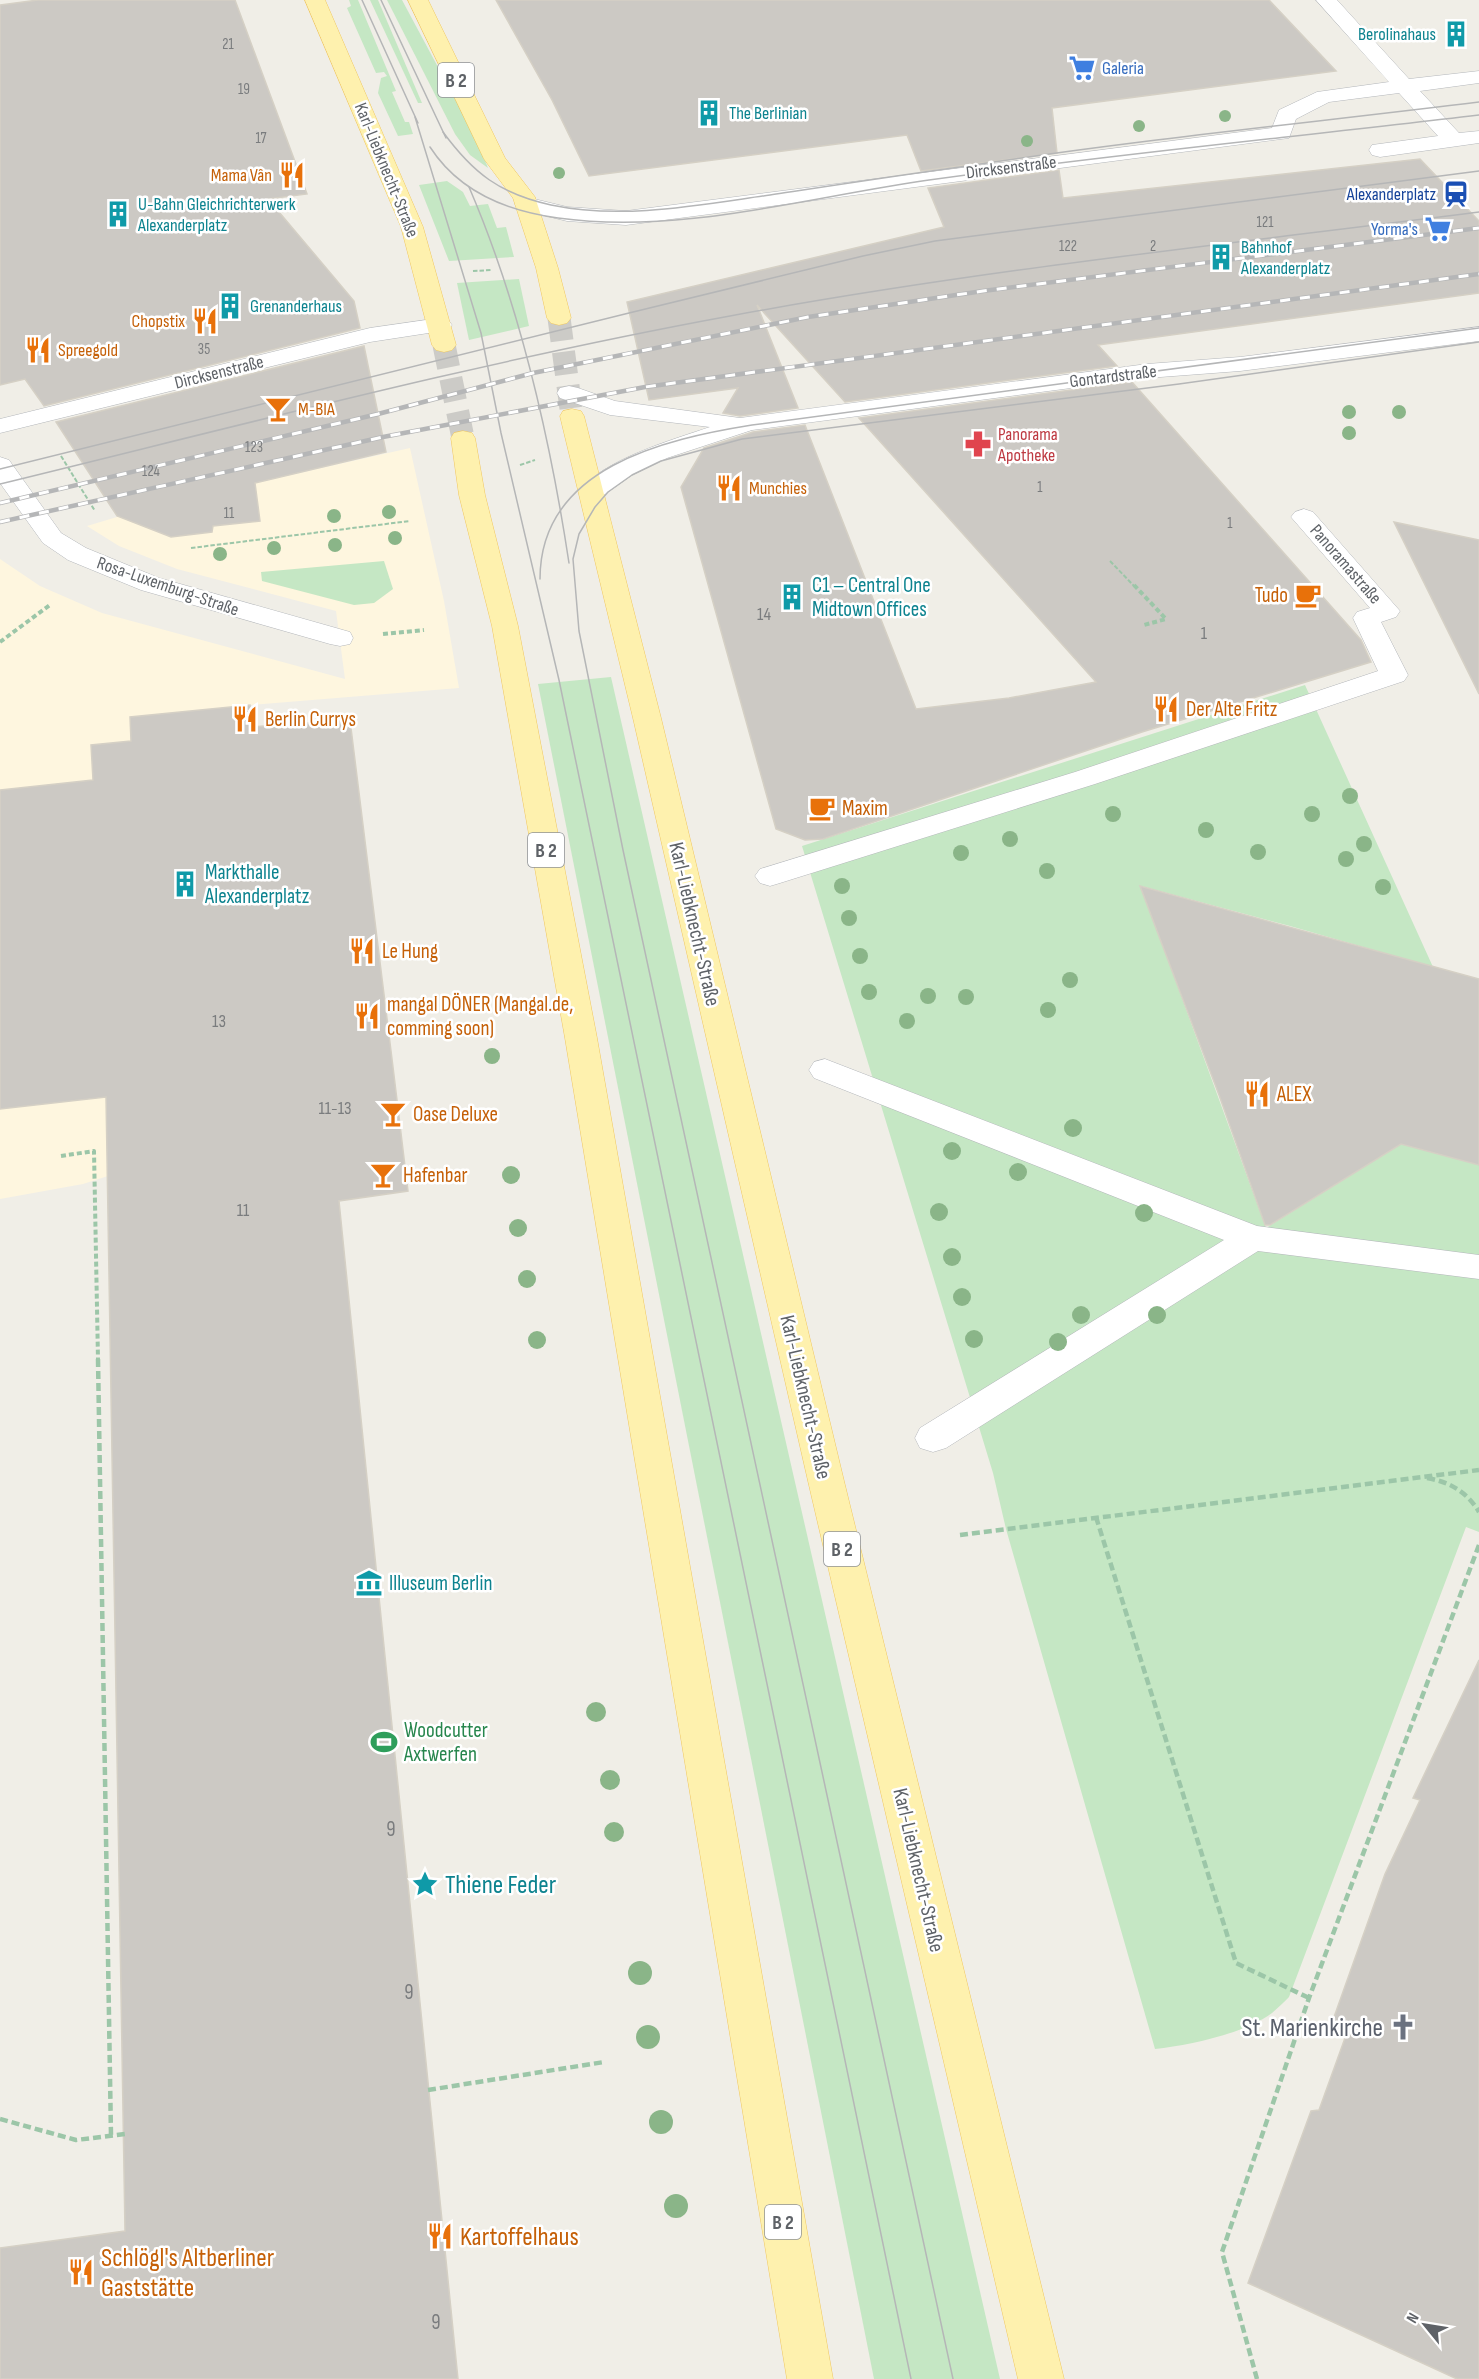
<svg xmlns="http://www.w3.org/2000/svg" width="1479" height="2379" viewBox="0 0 1479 2379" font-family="'Sofia Sans Condensed',sans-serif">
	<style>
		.commercial { fill: #fef6df }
		.green { fill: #c5e7c4 }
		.building { fill: #ccc9c4; stroke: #d5d0c5; stroke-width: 1.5 }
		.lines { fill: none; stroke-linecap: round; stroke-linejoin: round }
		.major-tunnel { stroke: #cccbc7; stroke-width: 23; stroke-dasharray: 23 11; stroke-linecap: butt }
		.minor-casing { stroke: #b4b7bb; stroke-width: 1 }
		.major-casing { stroke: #f0c760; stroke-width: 1 }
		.path-far2 { stroke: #9cc6a8; stroke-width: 2; stroke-dasharray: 4.5 2; stroke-linecap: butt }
		.path-far1 { stroke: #9cc6a8; stroke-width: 4; stroke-dasharray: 5 3; stroke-linecap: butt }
		.path { stroke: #9cc6a8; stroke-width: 4.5; stroke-dasharray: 8 4; stroke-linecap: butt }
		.minor { fill: #fff; fill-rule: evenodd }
		.major { fill: #fef1ae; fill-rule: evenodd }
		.tram { stroke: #b5b6b7; stroke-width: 1.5 }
		.rail-casing { stroke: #b5b6b7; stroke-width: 4.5 }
		.rail { stroke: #fff; stroke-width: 3; stroke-dasharray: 10; stroke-linecap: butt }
		.tree { fill: #8ab588 }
		.labels { text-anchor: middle; stroke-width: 5; stroke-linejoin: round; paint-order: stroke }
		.far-number-label { font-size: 15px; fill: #7a7c7e }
		.far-culture-label { font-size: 18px; fill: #0d838f; stroke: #fff; text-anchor: start }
		.far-shop-label { font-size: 18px; fill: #366cbe; stroke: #fff; text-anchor: start }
		.far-street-label { font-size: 18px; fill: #5e6267; stroke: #fff }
		.far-food-label { font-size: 18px; fill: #c56008; stroke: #fff; text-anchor: start }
		.far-transit-label { font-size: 18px; fill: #164399; stroke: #fff; text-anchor: end }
		.far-health-label { font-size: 18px; fill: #be3a42; stroke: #fff; text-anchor: start }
		.number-label { font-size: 18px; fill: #7a7c7e }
		.shield { fill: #fff; stroke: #8e9195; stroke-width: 1.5 }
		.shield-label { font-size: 20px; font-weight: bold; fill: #5e6267 }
		.culture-label { font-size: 21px; fill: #0d838f; stroke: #fff; text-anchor: start }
		.food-label { font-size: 21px; fill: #c56008; stroke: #fff; text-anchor: start }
		.street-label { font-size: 21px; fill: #5e6267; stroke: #fff }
		.leisure-label { font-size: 21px; fill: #27864d; stroke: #fff; text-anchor: start }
		.near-number-label { font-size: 21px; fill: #7a7c7e }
		.near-culture-label { font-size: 26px; fill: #0d838f; stroke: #fff; text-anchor: start }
		.near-worship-label { font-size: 26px; fill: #5b616d; stroke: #fff; text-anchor: end }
		.near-food-label { font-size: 26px; fill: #c56008; stroke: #fff; text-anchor: start }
	</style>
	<rect width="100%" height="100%" fill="#f0eee7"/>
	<polygon class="commercial" points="410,448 444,601 459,688 250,705 131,717 131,741 108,1176 83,1184 0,1199 0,559 40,586 102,613 345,679 336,611 177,569 119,546 87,526 157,505"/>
	<g class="green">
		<polygon points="349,0 358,0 396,91 392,92 405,122 409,122 413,134 398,136 378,93 381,78 387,76 384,72 376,73 347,8 351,6"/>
		<polygon points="370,0 378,0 422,103 418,103"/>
		<polygon points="387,0 402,0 476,138 488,168 470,155 455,134"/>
		<polygon points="447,181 463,192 470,206 488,204 497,228 506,227 514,257 449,261 419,185"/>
		<polygon points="519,279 529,326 469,340 457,283"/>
		<polygon points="384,561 393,589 374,603 354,605 262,581 261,572"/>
		<polygon points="611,677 1000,2379 874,2379 538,684"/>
		<path d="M1305,685L1433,967L1290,926L1141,886L1266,1228L1401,1144L1479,1165V1532L1466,1527L1289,1997C1284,2002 1278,2008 1272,2013C1243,2034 1190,2045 1155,2049L1006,1529L993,1473L802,846Z"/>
	</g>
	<g class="building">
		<polygon points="38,0 235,0 307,194 268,199 354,301 360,328 44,406 25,379 0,385 0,5"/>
		<polygon points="496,0 1269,0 1336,71 1052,108 1057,153 921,171 907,135 589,176 552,100"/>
		<polygon points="1420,159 1479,221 1479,293 1098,345 1117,366 845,402 757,305 798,408 740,416 723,413 738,388 649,400 627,302 944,227 928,188 1059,170 1063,198"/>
		<polygon points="364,346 386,452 255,483 260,521 213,526 212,532 171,537 117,516 56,422"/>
		<polygon points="1132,382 1361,640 1371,662 1142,732 823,839 805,840 776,829 681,487 704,448 753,432 805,425 916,709 1009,698 1096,682 859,418"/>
		<polygon points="1394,522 1479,540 1479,694"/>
		<polygon points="250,705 252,727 350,720 393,1067 408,1191 339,1201 458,2379 0,2379 0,2248 125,2231 106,1097 0,1109 0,790 93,780 91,745 131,741 130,717"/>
		<polygon points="1140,886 1479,979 1479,1165 1401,1144 1270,1225 1265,1225 1219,1095"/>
		<polygon points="1479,1660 1479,2379 1457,2379 1248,2283 1311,2111 1319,2110 1345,2038 1329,2031 1385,1874 1420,1800 1413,1798"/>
	</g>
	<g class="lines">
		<g class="major-tunnel">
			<polyline points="559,318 572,416"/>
			<polyline points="444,345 463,438"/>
		</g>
		<g class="minor-casing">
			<g id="minor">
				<polygon points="1316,0 1337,0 1409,79 1479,71 1479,83 1420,91 1459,133 1479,131 1479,143 1380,157 1372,155 1369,150 1372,145 1438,136 1399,93 1329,102 1296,119 1289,138 1281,139 626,225 567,221 518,209 515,204 518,199 526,197 567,207 626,211 1272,128 1279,110 1317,92 1389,82"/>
				<polygon points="440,318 448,320 452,325 448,330 370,342 0,433 0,419 370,328"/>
				<path d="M1479,327V341L1240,371L1147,378L752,430L667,458L632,475L601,497L592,500L583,497L579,492C601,460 675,439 710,427L610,415L560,398L557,393L560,388L569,386L578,388L615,401L740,418L1147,364L1240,357Z"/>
				<polygon points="0,457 9,460 61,533 86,548 159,578 350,632 353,638 350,644 340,646 330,644 141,590 68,560 43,543 0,483"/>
				<polygon points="1304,509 1313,512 1400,611 1396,617 1381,622 1408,675 1404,681 1095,784 780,883 770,886 760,883 755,876 760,869 1075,772 1378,671 1353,618 1357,612 1370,608 1291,517 1295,512"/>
				<polygon points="825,1059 1257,1226 1479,1255 1479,1279 1258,1251 946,1448 933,1452 920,1448 915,1438 920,1428 1224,1240 814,1078 809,1070 814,1062"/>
			</g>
		</g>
		<g class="major-casing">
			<g id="major">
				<polygon points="305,0 325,0 423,227 456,345 452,350 444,352 436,350 432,345 401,227"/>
				<polygon points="408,0 428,0 505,158 535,197 558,268 571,318 567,323 559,325 551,323 547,318 536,268 513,198 484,159"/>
				<polygon points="572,409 581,411 584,416 661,718 844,1481 1064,2379 1018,2379 808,1481 633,718 560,416 563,411"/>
				<polygon points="463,431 472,433 475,438 485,495 518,626 597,1038 833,2379 787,2379 565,1038 492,626 459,495 451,438 454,433"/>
			</g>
		</g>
		<g class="path-far2">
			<polyline points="473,271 492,270"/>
			<polyline points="61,456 95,511"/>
			<polyline points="520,465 535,460"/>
			<polyline points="191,548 410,521"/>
			<polyline points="1110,561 1135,587"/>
		</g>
		<g class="path-far1">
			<polyline points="1134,585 1166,619 1144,625"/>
			<polyline points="383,634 424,630"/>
			<polyline points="0,642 50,605"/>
			<polyline points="61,1156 94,1151 98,1360"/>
		</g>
		<g class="path">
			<polyline points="98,1359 111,2136"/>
			<path d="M1427,1478C1450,1482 1467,1492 1479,1512"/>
			<polyline points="1096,1517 1236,1963 1309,1998"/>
			<polyline points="960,1535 1479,1470"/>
			<polyline points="428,2090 604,2062"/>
			<polyline points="0,2119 76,2140 125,2134"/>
			<polyline points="1257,2379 1222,2252 1309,1998 1479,1545"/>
		</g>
		<use href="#minor" class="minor"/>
		<use href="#major" class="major"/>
		<g class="tram">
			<polyline points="362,0 418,123"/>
			<polyline points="381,0 446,138"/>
			<polyline points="415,117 481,333 501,433 559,680 911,2379"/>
			<path d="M443,132C473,173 500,194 551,205C623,220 699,205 770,195C836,185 901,175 967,166C1137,140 1308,123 1479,102"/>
			<path d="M430,147C459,192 506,211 558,218C681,235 808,197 929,180C1112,154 1296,137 1479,115"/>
			<path d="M469,187C519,303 550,438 569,563"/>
			<polyline points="0,469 629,313 863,256 935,241 1479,171"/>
			<path d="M0,484C242,425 484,361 730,316C978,270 1229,244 1479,212"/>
			<path d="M540,579C540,467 665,439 752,425L1479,328"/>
			<polyline points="953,2379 623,850 579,631 573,559 579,534 595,507 608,492 632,475 661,461 742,439 1179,384 1479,342"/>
		</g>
		<g class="rail-casing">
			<g id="rail">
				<polyline points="0,503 378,414 533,373 808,317 983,291 1479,228"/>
				<polyline points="0,522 383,437 645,387 1479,274"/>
			</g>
		</g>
		<use href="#rail" class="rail"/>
	</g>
	<g class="tree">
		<circle cx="1225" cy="116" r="6"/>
		<circle cx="1139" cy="126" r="6"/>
		<circle cx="1027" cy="141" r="6"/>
		<circle cx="559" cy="173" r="6"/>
		<circle cx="1349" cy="412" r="7"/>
		<circle cx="1399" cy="412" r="7"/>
		<circle cx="1349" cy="433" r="7"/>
		<circle cx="389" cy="512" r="7"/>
		<circle cx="334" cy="516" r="7"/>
		<circle cx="395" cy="538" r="7"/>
		<circle cx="335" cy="545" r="7"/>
		<circle cx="274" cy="548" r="7"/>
		<circle cx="220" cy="554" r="7"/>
		<circle cx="1350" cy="796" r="8"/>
		<circle cx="1113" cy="814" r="8"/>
		<circle cx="1312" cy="814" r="8"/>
		<circle cx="1206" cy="830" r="8"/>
		<circle cx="1010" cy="839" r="8"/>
		<circle cx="1364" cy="844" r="8"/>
		<circle cx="1258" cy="852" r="8"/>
		<circle cx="961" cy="853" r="8"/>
		<circle cx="1346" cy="859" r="8"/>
		<circle cx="1047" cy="871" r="8"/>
		<circle cx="842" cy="886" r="8"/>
		<circle cx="1383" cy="887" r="8"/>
		<circle cx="849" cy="918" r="8"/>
		<circle cx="860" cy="956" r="8"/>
		<circle cx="1070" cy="980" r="8"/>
		<circle cx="869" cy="992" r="8"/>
		<circle cx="928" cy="996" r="8"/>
		<circle cx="966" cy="997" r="8"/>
		<circle cx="1048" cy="1010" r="8"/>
		<circle cx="907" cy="1021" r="8"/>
		<circle cx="492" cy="1056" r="8"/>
		<circle cx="1073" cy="1128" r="9"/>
		<circle cx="952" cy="1151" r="9"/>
		<circle cx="1018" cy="1172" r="9"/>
		<circle cx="511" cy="1175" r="9"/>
		<circle cx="939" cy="1212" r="9"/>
		<circle cx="1144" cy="1213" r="9"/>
		<circle cx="518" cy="1228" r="9"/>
		<circle cx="952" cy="1257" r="9"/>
		<circle cx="527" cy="1279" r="9"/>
		<circle cx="962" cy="1297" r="9"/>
		<circle cx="1081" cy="1315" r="9"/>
		<circle cx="1157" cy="1315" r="9"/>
		<circle cx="974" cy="1339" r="9"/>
		<circle cx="537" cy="1340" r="9"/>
		<circle cx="1058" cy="1342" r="9"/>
		<circle cx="596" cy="1712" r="10"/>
		<circle cx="610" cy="1780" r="10"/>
		<circle cx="614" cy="1832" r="10"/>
		<circle cx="640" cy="1973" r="12"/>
		<circle cx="648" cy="2037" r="12"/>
		<circle cx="661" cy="2122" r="12"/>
		<circle cx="676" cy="2206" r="12"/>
	</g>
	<defs>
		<g id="building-bare" transform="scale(2.07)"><path d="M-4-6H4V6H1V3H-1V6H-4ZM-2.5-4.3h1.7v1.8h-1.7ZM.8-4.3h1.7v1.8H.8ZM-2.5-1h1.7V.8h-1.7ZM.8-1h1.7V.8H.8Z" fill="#0f9aa8" stroke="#fff" stroke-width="2.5" paint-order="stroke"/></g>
		<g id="supermarket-bare" transform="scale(2.07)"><path d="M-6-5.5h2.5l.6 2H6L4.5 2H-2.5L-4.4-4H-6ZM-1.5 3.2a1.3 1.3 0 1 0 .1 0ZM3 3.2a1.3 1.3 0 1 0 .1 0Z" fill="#3f7fe0" stroke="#fff" stroke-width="2.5" paint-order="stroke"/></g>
		<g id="restaurant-bare" transform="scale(2.07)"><path d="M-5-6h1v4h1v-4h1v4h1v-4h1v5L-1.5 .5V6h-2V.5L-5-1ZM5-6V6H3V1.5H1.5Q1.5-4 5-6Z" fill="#e8710a" stroke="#fff" stroke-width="2.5" paint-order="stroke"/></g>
		<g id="station-bare" transform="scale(2.07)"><path d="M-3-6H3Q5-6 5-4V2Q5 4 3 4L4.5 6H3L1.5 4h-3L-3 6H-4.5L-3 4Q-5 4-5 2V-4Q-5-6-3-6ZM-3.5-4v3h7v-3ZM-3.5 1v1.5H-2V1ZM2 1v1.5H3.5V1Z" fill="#1a4fb4" stroke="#fff" stroke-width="2.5" paint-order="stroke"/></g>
		<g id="bar-bare" transform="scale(2.07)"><path d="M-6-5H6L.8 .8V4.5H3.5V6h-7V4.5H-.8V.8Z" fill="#e8710a" stroke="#fff" stroke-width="2.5" paint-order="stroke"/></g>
		<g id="pharmacy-bare" transform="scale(2.07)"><path d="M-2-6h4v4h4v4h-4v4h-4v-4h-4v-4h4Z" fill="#e0444e" stroke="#fff" stroke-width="2.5" paint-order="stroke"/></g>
		<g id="cafe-bare" transform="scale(2.07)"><path d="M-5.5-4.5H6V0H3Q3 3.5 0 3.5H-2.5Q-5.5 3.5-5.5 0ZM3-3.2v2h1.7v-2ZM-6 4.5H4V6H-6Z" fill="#e8710a" stroke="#fff" stroke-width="2.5" paint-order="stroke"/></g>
		<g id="museum-bare" transform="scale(2.07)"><path d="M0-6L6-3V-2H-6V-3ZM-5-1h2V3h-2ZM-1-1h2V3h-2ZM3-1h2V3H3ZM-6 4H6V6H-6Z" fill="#0f9aa8" stroke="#fff" stroke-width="2.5" paint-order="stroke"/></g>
		<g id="stadium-bare" transform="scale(2.07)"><path d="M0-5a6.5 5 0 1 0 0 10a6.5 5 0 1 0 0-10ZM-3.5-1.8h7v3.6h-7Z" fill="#2e9e5b" stroke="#fff" stroke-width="2.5" paint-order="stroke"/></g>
		<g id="sight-bare" transform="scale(2.07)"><path d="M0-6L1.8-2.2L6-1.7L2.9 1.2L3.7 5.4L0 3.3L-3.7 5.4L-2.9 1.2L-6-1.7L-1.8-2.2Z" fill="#0f9aa8" stroke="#fff" stroke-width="2.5" paint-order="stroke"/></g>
		<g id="church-bare" transform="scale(2.07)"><path d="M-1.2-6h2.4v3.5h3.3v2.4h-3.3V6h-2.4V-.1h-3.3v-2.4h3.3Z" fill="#6b7280" stroke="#fff" stroke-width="2.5" paint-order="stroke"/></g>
	</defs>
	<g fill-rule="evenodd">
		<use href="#building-bare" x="1456" y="34"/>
		<use href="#supermarket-bare" x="1082" y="68"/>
		<use href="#building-bare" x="709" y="113"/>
		<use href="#restaurant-bare" x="292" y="175"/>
		<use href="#station-bare" x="1456" y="194"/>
		<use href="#building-bare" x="118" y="214"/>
		<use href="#supermarket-bare" x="1438" y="229"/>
		<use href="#building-bare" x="1221" y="257"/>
		<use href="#building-bare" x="230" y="306"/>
		<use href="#restaurant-bare" x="205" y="321"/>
		<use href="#restaurant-bare" x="38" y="350"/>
		<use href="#bar-bare" x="278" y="409"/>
		<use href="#pharmacy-bare" x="978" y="444"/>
		<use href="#restaurant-bare" x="729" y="488"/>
		<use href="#cafe-bare" x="1308" y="595"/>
		<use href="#building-bare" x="792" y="597"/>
		<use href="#restaurant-bare" x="1166" y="709"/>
		<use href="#restaurant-bare" x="245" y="719"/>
		<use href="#cafe-bare" x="822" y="808"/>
		<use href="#building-bare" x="185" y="884"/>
		<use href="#restaurant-bare" x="362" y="951"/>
		<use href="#restaurant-bare" x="367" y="1016"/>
		<use href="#restaurant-bare" x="1257" y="1094"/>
		<use href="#bar-bare" x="393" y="1114"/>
		<use href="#bar-bare" x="383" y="1175"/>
		<use href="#museum-bare" x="369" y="1583"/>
		<use href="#stadium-bare" x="384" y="1742"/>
		<use href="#sight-bare" x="425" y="1884"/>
		<use href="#church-bare" x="1403" y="2027"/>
		<use href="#restaurant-bare" x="440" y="2236"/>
		<use href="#restaurant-bare" x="81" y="2272"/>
	</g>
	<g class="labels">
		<g class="far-number-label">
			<text x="228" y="49">21</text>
			<text x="244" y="94">19</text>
			<text x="261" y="143">17</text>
			<text x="1265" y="227">121</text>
			<text x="1068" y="251">122</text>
			<text x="1153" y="251">2</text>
			<text x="204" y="354">35</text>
			<text x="254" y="452">123</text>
			<text x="151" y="476">124</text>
			<text x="1040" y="492">1</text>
			<text x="229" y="518">11</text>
			<text x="1230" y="528">1</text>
		</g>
		<g class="far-culture-label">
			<text x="1436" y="40" text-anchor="end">Berolinahaus</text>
			<text x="729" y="119">The Berlinian</text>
			<text x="138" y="210">U-Bahn Gleichrichterwerk<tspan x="138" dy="21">Alexanderplatz</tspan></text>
			<text x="1241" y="253">Bahnhof<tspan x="1241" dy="21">Alexanderplatz</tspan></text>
			<text x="250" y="312">Grenanderhaus</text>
		</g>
		<g class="far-shop-label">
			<text x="1102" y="74">Galeria</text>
			<text x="1418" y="235" text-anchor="end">Yorma's</text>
		</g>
		<g class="far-street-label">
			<text transform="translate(1011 167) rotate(-7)" y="6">Dircksenstraße</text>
			<text transform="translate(387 170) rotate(68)" y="6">Karl-Liebknecht-Straße</text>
			<text transform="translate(219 372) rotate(-14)" y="6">Dircksenstraße</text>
			<text transform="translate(1113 376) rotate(-7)" y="6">Gontardstraße</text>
			<text transform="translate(1346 564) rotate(49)" y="6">Panoramastraße</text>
			<text transform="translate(168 586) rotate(19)" y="6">Rosa-Luxemburg-Straße</text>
		</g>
		<g class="far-food-label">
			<text x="272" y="181" text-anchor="end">Mama Vân</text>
			<text x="185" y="327" text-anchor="end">Chopstix</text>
			<text x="58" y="356">Spreegold</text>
			<text x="298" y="415">M-BIA</text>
			<text x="749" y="494">Munchies</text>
		</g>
		<g class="far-transit-label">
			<text x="1436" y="200">Alexanderplatz</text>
		</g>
		<g class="far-health-label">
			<text x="998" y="440">Panorama<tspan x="998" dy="21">Apotheke</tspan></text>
		</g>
		<g class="number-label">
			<text x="764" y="620">14</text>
			<text x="1204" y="639">1</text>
			<text x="219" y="1027">13</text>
			<text x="335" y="1114">11-13</text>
			<text x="243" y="1216">11</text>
		</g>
		<g class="shield">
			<rect x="438" y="63" width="36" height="34" rx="4.5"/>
			<rect x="528" y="833" width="36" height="34" rx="4.5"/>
			<rect x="824" y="1532" width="36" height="34" rx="4.5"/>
			<rect x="765" y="2205" width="36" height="34" rx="4.5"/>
		</g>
		<g class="shield-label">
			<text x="456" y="87">B 2</text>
			<text x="546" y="857">B 2</text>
			<text x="842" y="1556">B 2</text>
			<text x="783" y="2229">B 2</text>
		</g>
		<g class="culture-label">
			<text x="812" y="592">C1 – Central One<tspan x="812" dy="24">Midtown Offices</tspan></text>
			<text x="205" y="879">Markthalle<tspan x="205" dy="24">Alexanderplatz</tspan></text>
			<text x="389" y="1590">Illuseum Berlin</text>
		</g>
		<g class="food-label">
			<text x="1288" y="602" text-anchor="end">Tudo</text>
			<text x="1186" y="716">Der Alte Fritz</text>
			<text x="265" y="726">Berlin Currys</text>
			<text x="842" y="815">Maxim</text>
			<text x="382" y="958">Le Hung</text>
			<text x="387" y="1011">mangal DÖNER (Mangal.de,<tspan x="387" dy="24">comming soon)</tspan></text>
			<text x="1277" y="1101">ALEX</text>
			<text x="413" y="1121">Oase Deluxe</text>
			<text x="403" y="1182">Hafenbar</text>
		</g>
		<g class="street-label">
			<text transform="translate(695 924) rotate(77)" y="7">Karl-Liebknecht-Straße</text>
			<text transform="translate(806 1397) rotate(77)" y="7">Karl-Liebknecht-Straße</text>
			<text transform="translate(919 1870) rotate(77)" y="7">Karl-Liebknecht-Straße</text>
		</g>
		<g class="leisure-label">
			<text x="404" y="1737">Woodcutter<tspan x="404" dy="24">Axtwerfen</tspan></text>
		</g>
		<g class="near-number-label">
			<text x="391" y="1836">9</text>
			<text x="409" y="1999">9</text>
			<text x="436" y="2329">9</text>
		</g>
		<g class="near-culture-label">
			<text x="445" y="1893">Thiene Feder</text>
		</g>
		<g class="near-worship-label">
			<text x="1383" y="2036">St. Marienkirche</text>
		</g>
		<g class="near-food-label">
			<text x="460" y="2245">Kartoffelhaus</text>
			<text x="101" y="2266">Schlögl's Altberliner<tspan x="101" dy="30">Gaststätte</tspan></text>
		</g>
	</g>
	<g transform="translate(1425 2325) rotate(300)" stroke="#ffffff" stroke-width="4.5" paint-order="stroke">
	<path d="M0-4.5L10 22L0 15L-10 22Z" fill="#5e6267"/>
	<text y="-9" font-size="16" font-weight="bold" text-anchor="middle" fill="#5e6267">N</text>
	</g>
</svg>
